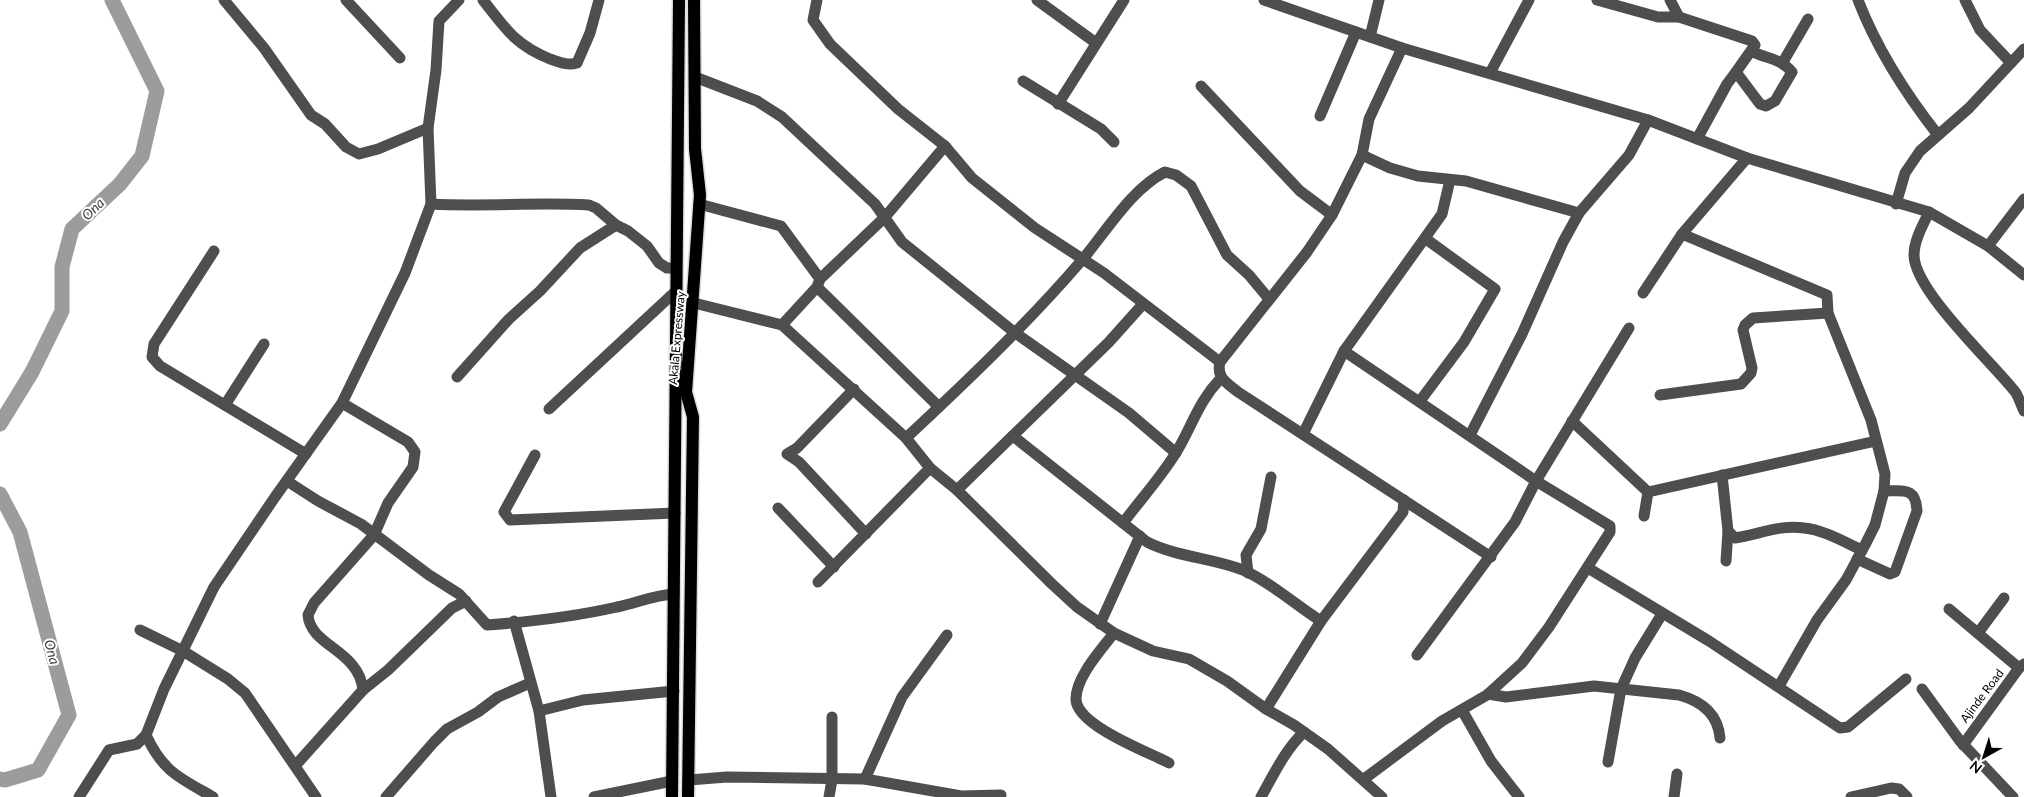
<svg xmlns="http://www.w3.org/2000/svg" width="2024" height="797" viewBox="0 0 2024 797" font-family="Lato,sans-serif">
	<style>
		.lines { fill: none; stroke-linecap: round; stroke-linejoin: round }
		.river { stroke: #9c9c9c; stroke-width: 15 }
		.major-casing { stroke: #dbdbdb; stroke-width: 15 }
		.minor { stroke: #4e4e4e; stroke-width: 11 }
		.major { stroke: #000; stroke-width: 12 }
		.labels { text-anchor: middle; stroke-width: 4; stroke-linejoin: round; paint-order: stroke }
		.street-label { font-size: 12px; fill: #000; stroke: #fff }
		.water-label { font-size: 14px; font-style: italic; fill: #3d3d3d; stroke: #fff }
	</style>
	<rect width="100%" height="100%" fill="#fff"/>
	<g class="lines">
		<g class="river">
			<polyline points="0,424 32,372 62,311 62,267 72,229 120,184 142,156 157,91 112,0"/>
			<polyline points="0,494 20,532 69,715 38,770 5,780 0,779"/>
		</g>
		<g class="major-casing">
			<g id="major">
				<polyline points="672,797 679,0"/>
				<polyline points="688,797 693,417 686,392 700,195 695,149 694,0"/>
			</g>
		</g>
		<g class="minor">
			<polyline points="224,0 264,48 311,115 325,124 346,147 359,154 378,149 428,128"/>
			<polyline points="346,0 400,58"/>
			<path d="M483,0C505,28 515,45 550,59C559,62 567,66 577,63L590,33L599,0"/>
			<polyline points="817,0 813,20 830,44 898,109 945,146 972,178 1035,228 1104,273 1220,362 1307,252 1332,215 1362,155 1369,119 1402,48"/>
			<polyline points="1037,0 1096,43"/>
			<polyline points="1264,0 1402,48 1648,120 1747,158 1929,212 1988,246 2024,275"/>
			<path d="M1597,0L1658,17H1679L1752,41L1755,45L1736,72L1760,104L1766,106L1775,101L1792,72C1780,58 1767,59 1751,51"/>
			<polyline points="1670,0 1679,17"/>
			<path d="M1858,0C1877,49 1905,93 1938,135"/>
			<polyline points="1965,0 1980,30 2011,63"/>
			<polyline points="1370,37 1379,0"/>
			<polyline points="1783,62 1808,19"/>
			<polyline points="1490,73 1529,0"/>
			<polyline points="695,77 757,101 782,117 875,204 902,242 1014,332 1129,413 1176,453"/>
			<polyline points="1023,81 1101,129 1114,142"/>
			<polyline points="1201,86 1300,191 1332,215"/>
			<polyline points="1058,104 1124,0"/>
			<polyline points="1320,116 1356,32"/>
			<polyline points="1697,139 1727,84 1736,72"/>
			<polyline points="945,146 885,217 820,279 817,287 782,325 906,438 930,468 957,490 1052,584 1077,607 1114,633 1153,651 1189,659 1227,681 1266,709 1294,725 1328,749 1382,797"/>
			<polyline points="1362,155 1390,168 1418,176 1466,181 1579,213"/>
			<path d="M431,204C484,207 536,202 589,205L596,208L616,225L628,231L647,246L659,263L667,268H675"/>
			<polyline points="699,204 781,226 820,279"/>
			<polyline points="1896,204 1905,173 1920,151 1969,108 2024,49"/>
			<path d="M1929,212C1923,225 1914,240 1914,255C1914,291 1994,364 2016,393C2019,398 2021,405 2024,411"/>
			<polyline points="1682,234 1827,295 1828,313 1871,420 1885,474 1884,491 1875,525 1865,545 1846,580 1817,620 1779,686"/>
			<polyline points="1988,246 2024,199"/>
			<polyline points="214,251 154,344 152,357 160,366 306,454"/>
			<polyline points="817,287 939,407"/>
			<polyline points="1643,293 1682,234 1747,158"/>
			<polyline points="694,303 782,325"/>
			<polyline points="1344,351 1536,481 1610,526 1610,532 1549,627 1522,663 1487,695 1442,721 1364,779"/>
			<path d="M1220,362C1216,378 1227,383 1238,392L1491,557"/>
			<polyline points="457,377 509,319 540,291 580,248 616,225"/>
			<polyline points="854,389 797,448 787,454 799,462 866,534"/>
			<polyline points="1660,395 1741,384 1751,373 1752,368 1743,330 1745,325 1753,318 1828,313"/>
			<polyline points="1420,401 1464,342 1495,289 1426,239"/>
			<path d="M342,403L408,442L415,452L413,467L388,503L374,535L314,603L308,615C310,646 359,650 363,690"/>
			<polyline points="225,405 264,344"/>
			<polyline points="549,409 676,291"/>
			<polyline points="1572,421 1648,492"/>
			<polyline points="1303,434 1344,351 1442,214 1450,180"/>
			<polyline points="1470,435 1522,334 1563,242 1579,213 1629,155 1648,120"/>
			<path d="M1013,436L1147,542C1177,557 1212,558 1243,570C1269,581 1297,606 1321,621"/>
			<path d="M906,438C966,382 1028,323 1082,260C1106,232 1131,189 1165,172L1176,175L1191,186L1227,255L1249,275L1269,299"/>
			<polyline points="535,455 504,512 510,520 675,513"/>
			<path d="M1722,475L1728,531L1735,538C1757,535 1781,524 1804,528C1824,530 1844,542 1862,550"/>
			<path d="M287,481L318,501L361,524L429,575L459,594L487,625C528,622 577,616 617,607C637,603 654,595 674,594"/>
			<polyline points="957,490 1109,342 1143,304"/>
			<polyline points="1648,492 1876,441"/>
			<polyline points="778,508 834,567"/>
			<polyline points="1644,516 1648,492"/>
			<path d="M1123,523C1141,499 1162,476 1177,451C1193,424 1198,402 1221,378"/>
			<path d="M1857,559L1890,574L1895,572L1917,511C1916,487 1904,491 1884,491"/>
			<polyline points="1726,561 1728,531"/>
			<polyline points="1588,568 1709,641 1840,728 1848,727 1906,679"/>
			<polyline points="1248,573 1246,555 1261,529 1271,477"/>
			<polyline points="818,582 930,468"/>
			<polyline points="1949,609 2019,668"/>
			<polyline points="514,621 539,711 551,797"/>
			<polyline points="1100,624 1140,536"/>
			<polyline points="140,630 183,651 228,679 245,693 316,797"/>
			<path d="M1114,633C1101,650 1075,678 1076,700C1078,726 1148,752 1169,763"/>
			<polyline points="1978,633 2004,598"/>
			<polyline points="1417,655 1515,522 1536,481 1629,328"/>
			<polyline points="1922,689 1960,741 2013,797"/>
			<path d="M1488,694L1506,697L1594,686L1679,695C1701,701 1718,714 1720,738"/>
			<polyline points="1266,709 1321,621 1403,512 1404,500"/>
			<polyline points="1462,710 1491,761 1519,797"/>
			<polyline points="539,711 583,700 674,691"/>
			<path d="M146,735C163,772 180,778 213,797"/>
			<polyline points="1963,745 2019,668 2024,664"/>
			<polyline points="1608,762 1621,689 1635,658 1662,614"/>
			<polyline points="295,766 363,690 388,670 452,608 466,601"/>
			<polyline points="865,779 902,697 947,635"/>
			<polyline points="689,780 727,777 865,779 961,796 1001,795"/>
			<polyline points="79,797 109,750 137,744 146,735 164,689 214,587 275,497 342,403 405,273 431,204 428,128 436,70 439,21 459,0"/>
			<polyline points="386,797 434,742 447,729 478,712 498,697 530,683"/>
			<polyline points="594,797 672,781"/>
			<polyline points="829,797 832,780 832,717"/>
			<path d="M1261,797C1274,774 1285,750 1304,732"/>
			<polyline points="1674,797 1677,774"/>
			<polyline points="1851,797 1891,788 1899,789 1907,797"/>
		</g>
		<use href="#major" class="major"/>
	</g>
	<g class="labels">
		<g class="street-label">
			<text transform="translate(677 338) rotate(-85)" y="4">Akala Expressway</text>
			<text transform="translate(1982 696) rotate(-53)" y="4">Ajinde Road</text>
		</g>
		<g class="water-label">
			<text transform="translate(93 209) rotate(-44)" y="5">Ona</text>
			<text transform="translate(52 652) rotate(75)" y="5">Ona</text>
		</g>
	</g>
	<g transform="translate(1984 757) rotate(219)" stroke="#ffffff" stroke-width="4" paint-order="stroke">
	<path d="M0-4L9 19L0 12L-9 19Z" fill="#000000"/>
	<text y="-8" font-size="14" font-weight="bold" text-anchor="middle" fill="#000000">N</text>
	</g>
</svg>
